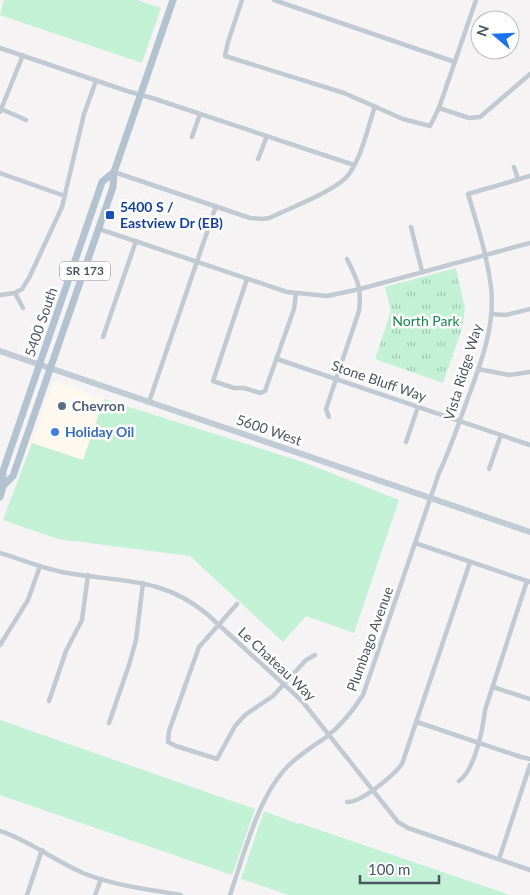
<svg xmlns="http://www.w3.org/2000/svg" width="530" height="895" viewBox="0 0 530 895" font-family="Lato,sans-serif">
	<style>
		.commercial { fill: #fdf9ef }
		.green { fill: #c3f1d5 }
		.park { fill: url(#park-tufts) }
		.lines { fill: none; stroke-linecap: round; stroke-linejoin: round }
		.street { stroke: #c1cad2; stroke-width: 4.5 }
		.secondary { stroke: #c1cbd6; stroke-width: 6 }
		.primary { stroke: #b3c2d1; stroke-width: 7 }
		.transit-dot { fill: #1a4fb4; stroke: #fff; stroke-width: 2 }
		.service-dot { fill: #5c6f8a; stroke: #fff; stroke-width: 2 }
		.shop-dot { fill: #3f7fe0; stroke: #fff; stroke-width: 2 }
		.labels { text-anchor: middle; stroke-width: 5; stroke-linejoin: round; paint-order: stroke }
		.shield { fill: #fff; stroke: #808990; stroke-width: 1 }
		.shield-label { font-size: 12px; font-weight: bold; fill: #4a5661 }
		.transit-label { font-size: 14px; font-weight: bold; fill: #164399; stroke: #fff; text-anchor: start }
		.park-label { font-size: 14px; fill: #17864f; stroke: #fff }
		.street-label { font-size: 14px; fill: #4a5661; stroke: #fff }
		.service-label { font-size: 14px; font-weight: bold; fill: #4e5e75; stroke: #fff; text-anchor: start }
		.shop-label { font-size: 14px; font-weight: bold; fill: #366cbe; stroke: #fff; text-anchor: start }
	</style>
	<defs>
		<pattern id="park-tufts" width="24" height="20" patternUnits="userSpaceOnUse" patternTransform="scale(1.25)"><rect width="24" height="20" fill="#c3f1d5"/><path d="M3 7l-1-3M5 7V3M7 7l1-3M15 17l-1-3M17 17v-4M19 17l1-3" fill="none" stroke="#a0c6b0"/></pattern>
	</defs>
	<rect width="100%" height="100%" fill="#f5f3f3"/>
	<polygon class="commercial" points="57,381 104,399 83,460 32,443 52,384"/>
	<g class="green">
		<polygon points="4,0 137,0 161,8 142,63 0,15"/>
		<polygon points="104,399 303,462 399,500 354,633 306,616 283,642 190,556 58,539 3,520 32,443 83,460"/>
		<polygon points="0,720 255,809 232,875 0,795"/>
		<polygon points="264,811 298,824 299,823 510,895 289,895 241,879"/>
	</g>
	<polygon class="park" points="456,268 465,309 462,329 443,383 375,359 391,311 385,287"/>
	<g class="lines">
		<g class="street">
			<polyline points="242,0 228,42 225,56 344,93 403,119 430,126 439,108 476,0"/>
			<polyline points="274,0 455,62"/>
			<polyline points="0,48 127,91 152,98 354,165"/>
			<polyline points="439,108 469,118 480,117 530,74"/>
			<polyline points="1,109 26,120"/>
			<polyline points="0,112 23,55"/>
			<polyline points="192,137 200,114"/>
			<polyline points="258,159 267,136"/>
			<polyline points="514,167 518,179"/>
			<path d="M114,172L250,218L262,219L269,218C288,209 338,190 349,174C362,156 368,127 375,106"/>
			<polyline points="0,173 65,196"/>
			<polyline points="411,227 422,271"/>
			<polyline points="99,229 287,292 327,296 360,289 530,243"/>
			<polyline points="247,279 213,381 234,388 244,388 260,393 265,391 294,309 296,293"/>
			<polyline points="0,295 15,293"/>
			<polyline points="23,308 15,293 22,289 29,278 62,207 84,114 96,81"/>
			<polyline points="491,314 506,315 530,309"/>
			<polyline points="103,337 136,241"/>
			<polyline points="277,359 530,445"/>
			<polyline points="478,369 509,375 530,372"/>
			<polyline points="149,402 216,206"/>
			<path d="M329,417L326,409L359,311C362,288 357,279 347,259"/>
			<polyline points="406,442 418,407"/>
			<polyline points="489,469 501,435"/>
			<polyline points="415,543 530,582"/>
			<path d="M0,553C20,559 41,568 62,572C117,583 160,575 207,614L302,701L398,822L408,828L530,870"/>
			<polyline points="237,604 199,647 169,731 168,742 176,746 217,759 235,726 245,715 273,696 306,660 315,655"/>
			<polyline points="0,645 28,600 40,566"/>
			<polyline points="493,687 530,699"/>
			<polyline points="49,701 66,651 82,620 88,575"/>
			<polyline points="417,722 521,757 530,759"/>
			<polyline points="109,723 129,665 136,640 143,583"/>
			<path d="M459,781C475,770 483,728 485,710L527,581"/>
			<path d="M347,802C361,803 394,775 402,764L470,562"/>
			<path d="M0,831C30,841 55,861 83,873C115,886 148,889 181,895"/>
			<polyline points="499,859 530,765"/>
			<polyline points="27,895 42,850"/>
			<polyline points="95,895 101,879"/>
			<path d="M230,895C244,855 258,796 288,766C299,755 312,747 325,738C341,726 352,712 363,695L439,473C449,452 456,431 464,409C478,370 496,329 491,287C487,255 477,224 468,194L530,176"/>
		</g>
		<polyline class="secondary" points="0,351 530,532"/>
		<g class="primary">
			<polyline points="3,486 13,476 113,187 114,172 173,0"/>
			<polyline points="0,497 3,486 3,471 102,182 114,172"/>
		</g>
	</g>
	<rect class="transit-dot" x="105" y="210" width="10" height="10" rx="2.5"/>
	<circle class="service-dot" cx="62" cy="406" r="5"/>
	<circle class="shop-dot" cx="55" cy="432" r="5"/>
	<g class="labels">
		<rect class="shield" x="60" y="261.5" width="50" height="19" rx="4"/>
		<g class="shield-label">
			<text x="85" y="275">SR 173</text>
		</g>
		<g class="transit-label">
			<text x="120" y="212">5400 S /<tspan x="120" dy="16">Eastview Dr (EB)</tspan></text>
		</g>
		<g class="park-label">
			<text x="426" y="326">North Park</text>
		</g>
		<g class="street-label">
			<text transform="translate(41 322) rotate(-71)" y="5">5400 South</text>
			<text transform="translate(463 372) rotate(-73)" y="5">Vista Ridge Way</text>
			<text transform="translate(379 381) rotate(19)" y="5">Stone Bluff Way</text>
			<text transform="translate(269 430) rotate(19)" y="5">5600 West</text>
			<text transform="translate(370 639) rotate(-70)" y="5">Plumbago Avenue</text>
			<text transform="translate(277 664) rotate(43)" y="5">Le Chateau Way</text>
		</g>
		<g class="service-label">
			<text x="72" y="411">Chevron</text>
		</g>
		<g class="shop-label">
			<text x="65" y="437">Holiday Oil</text>
		</g>
	</g>
	<g transform="translate(495 35) rotate(289)"><circle r="24" fill="#ffffff" stroke="#b7bbc0"/>
	<path d="M0-4L9 19L0 12L-9 19Z" fill="#1a73e8"/>
	<text y="-8" font-size="14" font-weight="bold" text-anchor="middle" fill="#4a5661">N</text>
	</g>
	<path d="M360 875v8h79v-8" fill="none" stroke="#4a5661" stroke-width="2.5"/>
	<text x="368" y="875" font-size="15" fill="#4a5661" stroke="#ffffff" stroke-width="4" paint-order="stroke">100 m</text>
</svg>
